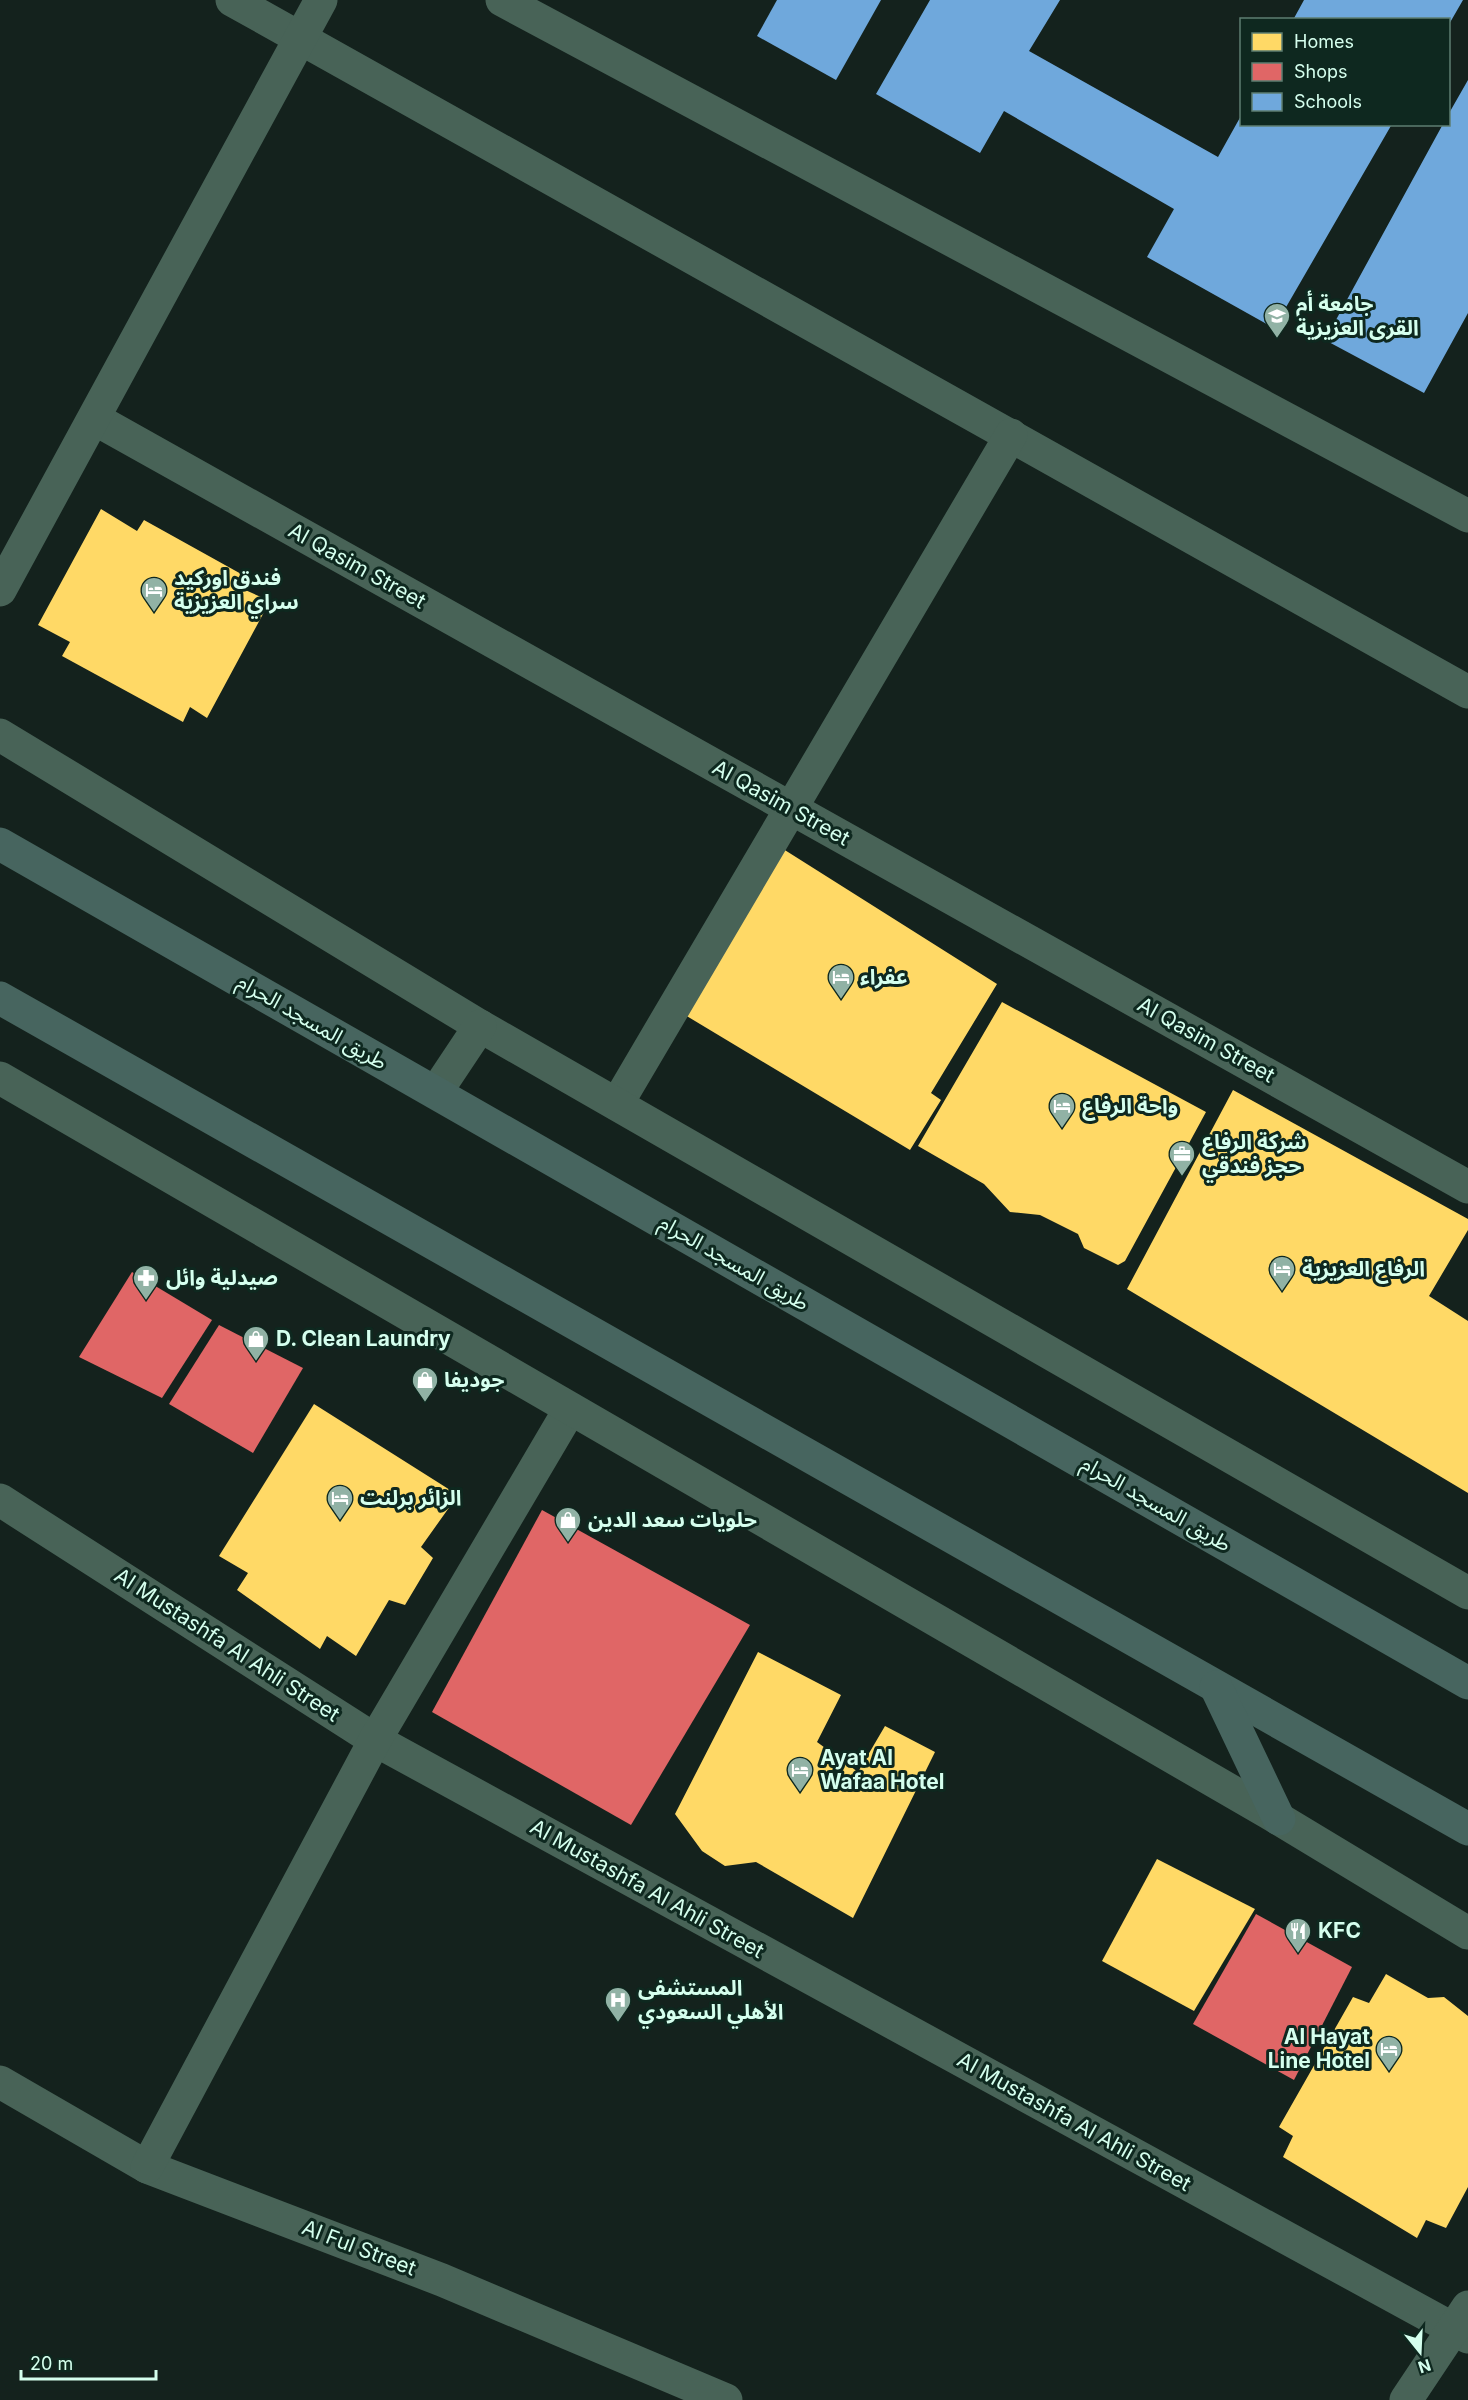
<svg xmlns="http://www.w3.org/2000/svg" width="1468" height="2400" viewBox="0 0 1468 2400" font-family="Inter,'Noto Sans Arabic',sans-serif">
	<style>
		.homes { fill: #ffd966 }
		.shops { fill: #e06666 }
		.schools { fill: #6fa8dc }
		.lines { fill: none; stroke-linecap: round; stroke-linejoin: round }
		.minor { stroke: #486357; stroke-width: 33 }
		.tertiary { stroke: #486357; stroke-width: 33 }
		.primary { stroke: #47655f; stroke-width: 33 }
		.labels { text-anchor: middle; stroke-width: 6; stroke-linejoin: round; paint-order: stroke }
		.poi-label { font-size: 21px; font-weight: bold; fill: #d5ffee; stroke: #0e281f; text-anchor: start }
		.street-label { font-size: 21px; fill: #d5ffee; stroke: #0e281f }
	</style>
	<rect width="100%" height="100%" fill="#14221d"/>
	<g class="homes">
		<polygon points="101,509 137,531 144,520 252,580 243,589 270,601 207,718 190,707 183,722 62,656 70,642 38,625"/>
		<polygon points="780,847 997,984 931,1093 941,1100 910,1150 685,1015"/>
		<polygon points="1002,1002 1206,1112 1125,1261 1118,1265 1084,1248 1078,1234 1040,1215 1010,1212 984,1184 918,1146"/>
		<polygon points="1233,1090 1468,1219 1468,1230 1429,1296 1468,1321 1468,1493 1127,1289"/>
		<polygon points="314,1404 458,1495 421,1547 433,1558 405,1605 389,1600 356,1656 327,1636 320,1649 237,1590 248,1573 219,1556"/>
		<polygon points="758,1652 841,1695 817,1742 858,1772 885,1726 935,1752 853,1918 756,1862 725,1866 702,1851 675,1814"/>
		<polygon points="1157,1859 1255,1909 1194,2011 1102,1961"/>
		<polygon points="1386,1974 1428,1998 1444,1997 1468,2016 1468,2187 1446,2228 1426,2220 1417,2238 1283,2157 1293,2136 1279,2127 1353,1997 1369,2003"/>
	</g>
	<g class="shops">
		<polygon points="132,1272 212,1320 162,1398 79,1357"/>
		<polygon points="219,1325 303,1368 253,1453 169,1404"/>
		<polygon points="542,1510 750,1625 631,1825 432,1712"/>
		<polygon points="1256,1914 1352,1967 1294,2080 1193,2024"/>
	</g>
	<g class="schools">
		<polygon points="777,0 881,0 836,80 757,36"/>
		<polygon points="930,0 1060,0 1029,51 1218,157 1242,114 1242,124 1392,124 1274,328 1147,257 1174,209 1004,111 980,153 876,94"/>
		<polygon points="1304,0 1463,0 1448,26 1448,20 1293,20"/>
		<polygon points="1468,80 1468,313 1424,393 1325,340 1443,124 1448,124 1448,115"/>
	</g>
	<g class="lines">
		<g class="minor">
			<polyline points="232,0 1468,692"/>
			<polyline points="502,0 1468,516"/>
			<polyline points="95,419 1468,1187"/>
			<polyline points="0,590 321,0"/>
			<polyline points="617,1104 1011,435"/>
			<polyline points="0,1500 375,1740 1468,2337"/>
			<polyline points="0,2082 147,2167 442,2280 726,2400"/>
			<polyline points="147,2167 375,1740 570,1409"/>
			<polyline points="1406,2400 1468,2307"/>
		</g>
		<g class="tertiary">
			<polyline points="0,735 480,1026 1468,1593"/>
			<polyline points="0,1078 1269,1813 1468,1933"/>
			<polyline points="436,1092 480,1026"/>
		</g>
		<g class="primary">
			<polyline points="0,844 1468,1683"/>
			<polyline points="0,998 1468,1829"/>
			<polyline points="1216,1687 1279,1819"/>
		</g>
	</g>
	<defs>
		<g id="university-pin" transform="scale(1.35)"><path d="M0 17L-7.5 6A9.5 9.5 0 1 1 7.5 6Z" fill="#91b2a5" stroke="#0e281f"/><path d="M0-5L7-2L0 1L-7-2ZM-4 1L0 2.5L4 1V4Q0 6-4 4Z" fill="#fff"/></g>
		<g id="hotel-pin" transform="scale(1.35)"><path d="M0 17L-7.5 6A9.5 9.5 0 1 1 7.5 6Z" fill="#91b2a5" stroke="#0e281f"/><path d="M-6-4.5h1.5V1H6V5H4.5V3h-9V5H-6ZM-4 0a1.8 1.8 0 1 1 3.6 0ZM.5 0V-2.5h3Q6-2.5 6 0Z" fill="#fff"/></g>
		<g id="office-pin" transform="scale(1.35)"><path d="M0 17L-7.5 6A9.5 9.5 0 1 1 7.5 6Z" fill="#91b2a5" stroke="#0e281f"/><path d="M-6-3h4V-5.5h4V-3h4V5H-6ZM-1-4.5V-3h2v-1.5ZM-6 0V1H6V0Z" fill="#fff"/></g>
		<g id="pharmacy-pin" transform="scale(1.35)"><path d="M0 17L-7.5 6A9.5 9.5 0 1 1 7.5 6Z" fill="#91b2a5" stroke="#0e281f"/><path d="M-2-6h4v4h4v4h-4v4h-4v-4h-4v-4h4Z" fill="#fff"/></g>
		<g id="shop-pin" transform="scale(1.35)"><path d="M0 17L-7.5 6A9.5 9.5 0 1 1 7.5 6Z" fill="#91b2a5" stroke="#0e281f"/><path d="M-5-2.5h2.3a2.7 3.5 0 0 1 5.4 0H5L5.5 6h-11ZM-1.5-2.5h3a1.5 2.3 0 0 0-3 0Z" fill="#fff"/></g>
		<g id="restaurant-pin" transform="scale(1.35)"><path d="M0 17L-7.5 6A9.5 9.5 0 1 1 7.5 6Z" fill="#91b2a5" stroke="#0e281f"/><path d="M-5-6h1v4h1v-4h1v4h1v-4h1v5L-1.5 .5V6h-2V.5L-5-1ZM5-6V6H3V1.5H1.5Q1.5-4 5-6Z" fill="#fff"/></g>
		<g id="hospital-pin" transform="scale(1.35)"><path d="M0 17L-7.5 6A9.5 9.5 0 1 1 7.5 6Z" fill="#91b2a5" stroke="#0e281f"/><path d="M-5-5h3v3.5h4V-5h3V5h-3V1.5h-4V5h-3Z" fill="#fff"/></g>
	</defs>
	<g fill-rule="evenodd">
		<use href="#university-pin" x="1277" y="316"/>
		<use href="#hotel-pin" x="154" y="590"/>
		<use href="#hotel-pin" x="841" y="977"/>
		<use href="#hotel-pin" x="1062" y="1106"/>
		<use href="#office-pin" x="1182" y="1154"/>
		<use href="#hotel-pin" x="1282" y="1269"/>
		<use href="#pharmacy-pin" x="146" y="1278"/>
		<use href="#shop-pin" x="256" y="1339"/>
		<use href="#shop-pin" x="425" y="1380"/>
		<use href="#hotel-pin" x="340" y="1498"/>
		<use href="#shop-pin" x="568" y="1520"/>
		<use href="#hotel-pin" x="800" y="1770"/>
		<use href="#restaurant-pin" x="1298" y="1931"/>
		<use href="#hospital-pin" x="618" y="2000"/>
		<use href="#hotel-pin" x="1389" y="2049"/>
	</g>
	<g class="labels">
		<g class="poi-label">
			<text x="1296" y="311">جامعة أم<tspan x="1296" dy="24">القرى العزيزية</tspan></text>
			<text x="174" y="585">فندق اوركيد<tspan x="174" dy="24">سراي العزيزية</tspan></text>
			<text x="860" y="984">عفراء</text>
			<text x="1082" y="1113">واحة الرفاع</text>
			<text x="1202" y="1149">شركة الرفاع<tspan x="1202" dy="24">حجز فندقي</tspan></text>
			<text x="1302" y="1276">الرفاع العزيزية</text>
			<text x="166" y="1285">صيدلية وائل</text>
			<text x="276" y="1346">D. Clean Laundry</text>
			<text x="444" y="1387">جوديفا</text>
			<text x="360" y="1505">الزائر برلنت</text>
			<text x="588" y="1527">حلويات سعد الدين</text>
			<text x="820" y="1765">Ayat Al<tspan x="820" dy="24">Wafaa Hotel</tspan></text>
			<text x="1318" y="1938">KFC</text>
			<text x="638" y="1995">المستشفى<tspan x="638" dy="24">الأهلي السعودي</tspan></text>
			<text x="1370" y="2044" text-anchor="end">Al Hayat<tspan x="1370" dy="24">Line Hotel</tspan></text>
		</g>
		<g class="street-label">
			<text transform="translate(357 566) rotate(29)" y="7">Al Qasim Street</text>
			<text transform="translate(781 803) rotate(29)" y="7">Al Qasim Street</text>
			<text transform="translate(312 1022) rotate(30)" y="7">طريق المسجد الحرام</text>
			<text transform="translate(1206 1040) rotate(29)" y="7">Al Qasim Street</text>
			<text transform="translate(734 1263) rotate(30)" y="7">طريق المسجد الحرام</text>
			<text transform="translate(1156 1504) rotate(30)" y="7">طريق المسجد الحرام</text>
			<text transform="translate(227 1645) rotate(33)" y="7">Al Mustashfa Al Ahli Street</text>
			<text transform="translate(647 1889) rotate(29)" y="7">Al Mustashfa Al Ahli Street</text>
			<text transform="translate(1074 2122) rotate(29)" y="7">Al Mustashfa Al Ahli Street</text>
			<text transform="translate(359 2248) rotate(21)" y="7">Al Ful Street</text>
		</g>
	</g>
	<rect x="1240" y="18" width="210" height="108" fill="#0e281f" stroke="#5e7e72" stroke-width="1.5"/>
	<rect x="1252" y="33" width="30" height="18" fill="#ffd966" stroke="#5e7e72" stroke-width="1.5"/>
	<text x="1294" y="48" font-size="18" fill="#d5ffee">Homes</text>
	<rect x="1252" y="63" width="30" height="18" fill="#e06666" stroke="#5e7e72" stroke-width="1.5"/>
	<text x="1294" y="78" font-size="18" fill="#d5ffee">Shops</text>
	<rect x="1252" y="93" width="30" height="18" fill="#6fa8dc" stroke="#5e7e72" stroke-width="1.5"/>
	<text x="1294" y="108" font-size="18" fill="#d5ffee">Schools</text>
	<g transform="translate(1420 2352) rotate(162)" stroke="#0e281f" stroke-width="4.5" paint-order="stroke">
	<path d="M0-4.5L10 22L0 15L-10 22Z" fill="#d5ffee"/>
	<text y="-9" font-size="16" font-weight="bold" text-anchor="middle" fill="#d5ffee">N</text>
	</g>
	<path d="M21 2370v9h135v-9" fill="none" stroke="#d5ffee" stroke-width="3"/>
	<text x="30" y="2370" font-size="18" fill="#d5ffee" stroke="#0e281f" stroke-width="4.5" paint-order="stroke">20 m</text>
</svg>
